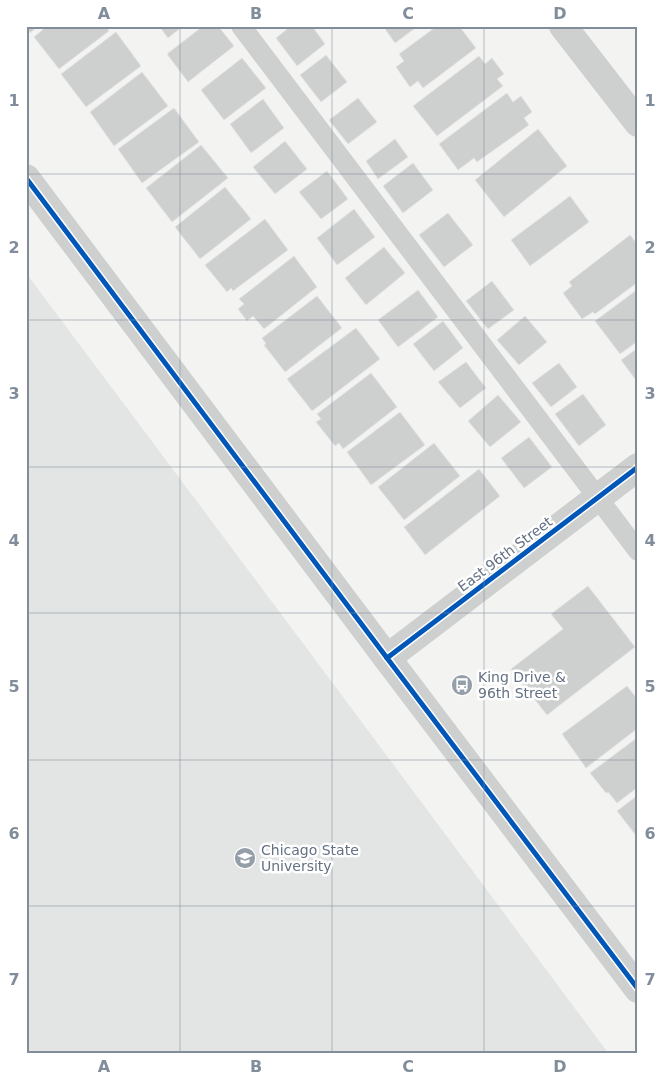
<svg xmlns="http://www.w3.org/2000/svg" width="664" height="1080" viewBox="0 0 664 1080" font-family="'DejaVu Sans',sans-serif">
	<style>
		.built { fill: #e3e5e4 }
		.building { fill: #cecfcf; stroke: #e2e3e2 }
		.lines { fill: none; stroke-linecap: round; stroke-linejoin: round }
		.service { stroke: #cecfcf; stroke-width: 20 }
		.minor { stroke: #cecfcf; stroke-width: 28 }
		.tertiary { stroke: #cecfcf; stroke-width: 28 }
		.cycleway-casing { stroke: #fff; stroke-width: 8 }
		.cycleway { stroke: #0057b8; stroke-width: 5 }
		.grid { fill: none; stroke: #818d9a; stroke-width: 1; stroke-opacity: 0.55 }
		.labels { text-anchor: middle; stroke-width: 5; stroke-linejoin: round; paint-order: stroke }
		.street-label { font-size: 14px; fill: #637183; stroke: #fff }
		.poi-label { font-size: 14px; fill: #637183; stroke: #fff; text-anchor: start }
		.neatline { fill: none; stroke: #818d9a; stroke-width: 2 }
		.grid-label { font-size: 16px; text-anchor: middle; font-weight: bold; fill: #818d9a }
	</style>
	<rect width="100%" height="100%" fill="#f3f4f2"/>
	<polygon class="built" points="26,273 317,662 609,1054 26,1054"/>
	<g class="building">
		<polygon points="26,26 38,26 30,33"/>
		<polygon points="47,26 106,26 109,31 59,69 34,37"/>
		<polygon points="159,26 183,26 168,38"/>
		<polygon points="203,26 218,26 234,46 188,82 167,54"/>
		<polygon points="291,26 312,26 325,44 297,66 276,38"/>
		<polygon points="383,26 418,26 395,43"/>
		<polygon points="437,26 459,26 476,48 423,88 418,81 410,87 396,67 404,61 399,54"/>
		<polygon points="116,32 141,66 86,107 61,74"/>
		<polygon points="326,55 347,82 321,102 300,75"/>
		<polygon points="479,56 485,64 492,58 504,74 497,79 503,86 437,136 413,106"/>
		<polygon points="242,58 266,88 224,120 201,90"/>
		<polygon points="142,72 168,106 114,146 90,112"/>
		<polygon points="507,93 513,102 521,96 532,112 524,118 529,125 477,162 474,158 458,170 439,144"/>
		<polygon points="358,98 377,122 348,144 329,120"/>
		<polygon points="263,99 284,128 251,153 230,124"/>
		<polygon points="174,108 199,142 142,183 118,149"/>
		<polygon points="538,129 567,166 504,217 475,180"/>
		<polygon points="395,139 408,157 378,179 366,161"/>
		<polygon points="285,141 307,169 275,194 253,167"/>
		<polygon points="201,145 228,178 172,222 146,188"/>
		<polygon points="413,163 433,190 403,213 383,186"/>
		<polygon points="327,171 348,199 321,219 299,192"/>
		<polygon points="225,187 251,219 200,259 175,227"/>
		<polygon points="570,196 589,222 530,266 511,240"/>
		<polygon points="354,209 375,237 337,265 317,238"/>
		<polygon points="448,213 473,245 444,267 419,235"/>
		<polygon points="265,219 288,250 233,291 231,288 227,292 205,265"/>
		<polygon points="630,235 638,245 638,282 595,314 593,312 582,319 563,293 572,286 569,282"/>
		<polygon points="384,247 405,273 366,305 345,278"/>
		<polygon points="294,256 317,287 264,329 253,316 247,321 238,309 244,304 239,299"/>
		<polygon points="492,281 514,310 488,329 466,301"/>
		<polygon points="638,289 638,341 620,354 595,321"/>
		<polygon points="418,290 438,317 398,347 378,320"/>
		<polygon points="317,296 342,328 285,372 264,345 266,344 262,338"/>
		<polygon points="525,316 547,342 519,365 497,340"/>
		<polygon points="443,321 463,348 434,371 413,344"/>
		<polygon points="356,328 380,359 312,411 287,379"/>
		<polygon points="638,348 638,383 621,360"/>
		<polygon points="466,362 486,388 460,408 438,382"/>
		<polygon points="559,363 577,387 551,407 532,383"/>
		<polygon points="371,373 397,407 343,449 339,443 335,446 316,422 321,419 317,414"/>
		<polygon points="583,394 606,425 579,446 555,414"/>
		<polygon points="498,395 521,422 490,447 468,421"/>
		<polygon points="400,412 425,445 371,485 347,452"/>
		<polygon points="529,437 552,467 524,488 501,458"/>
		<polygon points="434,443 460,476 404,520 378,487"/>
		<polygon points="479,469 500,496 425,555 404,527"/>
		<polygon points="588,586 635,647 547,715 511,669 563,629 551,614"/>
		<polygon points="627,686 638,700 638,728 586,768 562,734"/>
		<polygon points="638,737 638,787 617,803 608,792 606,793 590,773"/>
		<polygon points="638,795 638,838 617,811"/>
	</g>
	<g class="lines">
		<polyline class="service" points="241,26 638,551"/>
		<g class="minor">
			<polyline points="563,26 638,123"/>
			<polyline points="387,658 638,467"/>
		</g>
		<polyline class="tertiary" points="26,178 387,658 638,989"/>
		<g class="cycleway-casing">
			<g id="cycleway">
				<polyline points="26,178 387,658 638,989"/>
				<polyline points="387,658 638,467"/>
			</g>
		</g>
		<use href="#cycleway" class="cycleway"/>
	</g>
	<path class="grid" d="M180,26V1054M332,26V1054M484,26V1054M26,174H638M26,320H638M26,467H638M26,613H638M26,760H638M26,906H638"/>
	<defs>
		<g id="bus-disc" transform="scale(1.125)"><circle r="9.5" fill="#959faa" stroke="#fff"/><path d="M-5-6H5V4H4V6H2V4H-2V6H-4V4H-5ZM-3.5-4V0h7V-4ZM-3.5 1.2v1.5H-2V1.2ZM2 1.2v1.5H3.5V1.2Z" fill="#fff"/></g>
		<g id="university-disc" transform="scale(1.125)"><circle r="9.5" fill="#959faa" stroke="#fff"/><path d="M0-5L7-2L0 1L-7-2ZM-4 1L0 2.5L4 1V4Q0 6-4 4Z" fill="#fff"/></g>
	</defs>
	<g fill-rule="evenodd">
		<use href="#bus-disc" x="462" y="685"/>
		<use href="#university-disc" x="245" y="858"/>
	</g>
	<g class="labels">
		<g class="street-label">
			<text transform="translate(505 554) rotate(-37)" y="5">East 96th Street</text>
		</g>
		<g class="poi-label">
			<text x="478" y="682">King Drive &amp;<tspan x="478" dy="16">96th Street</tspan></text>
			<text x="261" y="855">Chicago State<tspan x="261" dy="16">University</tspan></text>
		</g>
	</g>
	<rect width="664" height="1080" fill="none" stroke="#ffffff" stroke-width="55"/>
	<rect x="28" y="28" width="608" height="1024" class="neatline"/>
	<g class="grid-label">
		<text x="104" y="19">A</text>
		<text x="256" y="19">B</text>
		<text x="408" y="19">C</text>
		<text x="560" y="19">D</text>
		<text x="14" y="106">1</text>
		<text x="650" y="106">1</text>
		<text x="14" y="253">2</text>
		<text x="650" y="253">2</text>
		<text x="14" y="399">3</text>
		<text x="650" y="399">3</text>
		<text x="14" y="546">4</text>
		<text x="650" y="546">4</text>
		<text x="14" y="692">5</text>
		<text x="650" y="692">5</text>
		<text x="14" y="839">6</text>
		<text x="650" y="839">6</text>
		<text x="14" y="985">7</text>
		<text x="650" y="985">7</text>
		<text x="104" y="1072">A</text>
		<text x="256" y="1072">B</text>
		<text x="408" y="1072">C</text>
		<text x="560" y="1072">D</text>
	</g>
</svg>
